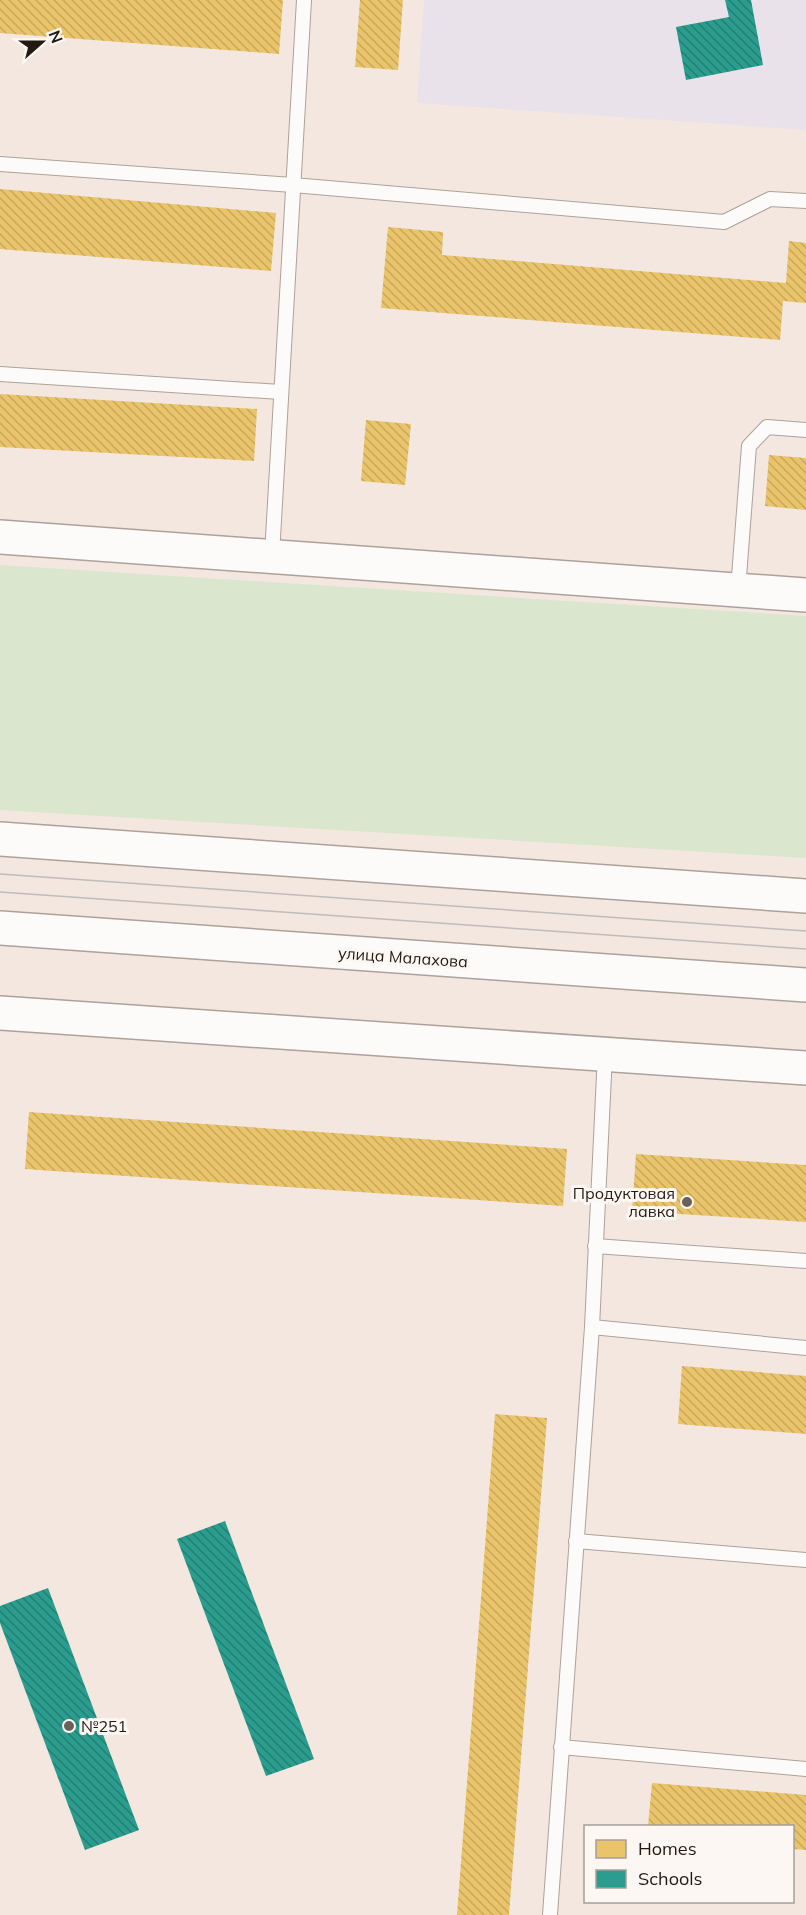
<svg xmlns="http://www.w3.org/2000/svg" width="806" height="1915" viewBox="0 0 806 1915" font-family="Mulish,sans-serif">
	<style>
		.education { fill: #eae2eb }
		.park { fill: #dae7ce }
		.homes { fill: url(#homes-back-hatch) }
		.schools { fill: url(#schools-back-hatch) }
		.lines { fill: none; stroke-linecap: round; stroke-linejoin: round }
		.service-casing { stroke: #aca29b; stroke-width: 16 }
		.tertiary-casing { stroke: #aca29b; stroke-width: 36 }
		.primary-casing { stroke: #aca29b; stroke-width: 36 }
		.service { stroke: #fdfbfa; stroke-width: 14 }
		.tertiary { stroke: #fdfbfa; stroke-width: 33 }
		.primary { stroke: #fdfbfa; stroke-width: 33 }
		.tram { stroke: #bfbcba; stroke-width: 1.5 }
		.poi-dot { fill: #6c615a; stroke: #fdf7f3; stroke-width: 2 }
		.labels { text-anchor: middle; stroke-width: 6; stroke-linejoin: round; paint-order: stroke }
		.street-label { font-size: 16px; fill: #221912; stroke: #fdf7f3 }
		.poi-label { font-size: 16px; fill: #221912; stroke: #fdf7f3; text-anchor: end }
	</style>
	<defs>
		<pattern id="homes-back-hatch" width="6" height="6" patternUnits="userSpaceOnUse" patternTransform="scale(1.5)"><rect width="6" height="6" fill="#e9c46a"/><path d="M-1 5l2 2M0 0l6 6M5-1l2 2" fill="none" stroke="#c8a85b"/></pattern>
		<pattern id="schools-back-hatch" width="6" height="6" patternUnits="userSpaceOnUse" patternTransform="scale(1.5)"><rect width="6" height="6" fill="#2a9d8f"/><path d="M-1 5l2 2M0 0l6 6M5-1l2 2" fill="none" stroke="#247f73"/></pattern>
	</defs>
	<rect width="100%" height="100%" fill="#f4e7df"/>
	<polygon class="education" points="424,0 806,0 806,130 417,103"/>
	<polygon class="park" points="0,565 806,616 806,858 0,810"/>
	<g class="homes">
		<polygon points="0,0 283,0 279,54 0,33"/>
		<polygon points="360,0 403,0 398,70 355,67"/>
		<polygon points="0,189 276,213 271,271 0,249"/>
		<polygon points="388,227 443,232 442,255 786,283 789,241 806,243 806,303 783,301 780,340 381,308"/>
		<polygon points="0,394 257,409 254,461 0,447"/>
		<polygon points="366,420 411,424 405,485 361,481"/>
		<polygon points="769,455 806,458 806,510 765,506"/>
		<polygon points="29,1112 567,1149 563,1206 25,1169"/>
		<polygon points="636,1154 806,1165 806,1222 632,1211"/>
		<polygon points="682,1366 806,1376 806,1434 678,1424"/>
		<polygon points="495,1414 547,1418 509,1915 457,1915"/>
		<polygon points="652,1783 806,1795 806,1850 792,1849 792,1826 648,1826"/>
	</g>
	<g class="schools">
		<polygon points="725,0 751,0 763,65 686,80 676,27 729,17"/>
		<polygon points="225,1521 314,1759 266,1776 177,1539"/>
		<polygon points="48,1588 139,1830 85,1850 0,1623 0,1606"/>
	</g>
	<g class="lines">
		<g class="service-casing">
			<g id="service">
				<polyline points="0,164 293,185 724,222 770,199 806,201"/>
				<polyline points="0,374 281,392"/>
				<polyline points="272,555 304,0"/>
				<polyline points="738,590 749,446 767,427 806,430"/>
				<polyline points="595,1246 806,1261"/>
				<polyline points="592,1327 806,1348"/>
				<polyline points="576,1541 806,1560"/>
				<polyline points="561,1747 806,1769"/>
				<polyline points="550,1915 592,1327 605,1054"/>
			</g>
		</g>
		<g class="tertiary-casing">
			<g id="tertiary">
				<polyline points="0,537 806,595"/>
				<polyline points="0,1013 806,1068"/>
			</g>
		</g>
		<g class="primary-casing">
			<g id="primary">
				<polyline points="0,839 806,896"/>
				<polyline points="0,928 806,985"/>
			</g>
		</g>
		<use href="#service" class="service"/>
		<use href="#tertiary" class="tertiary"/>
		<use href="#primary" class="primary"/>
		<g class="tram">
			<polyline points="0,874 806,931"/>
			<polyline points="0,892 806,949"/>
		</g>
	</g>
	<g class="poi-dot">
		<circle cx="687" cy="1202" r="6"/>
		<circle cx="69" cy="1726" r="6"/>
	</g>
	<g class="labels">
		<g class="street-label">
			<text transform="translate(403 957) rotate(4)" y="6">улица Малахова</text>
		</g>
		<g class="poi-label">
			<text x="675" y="1199">Продуктовая<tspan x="675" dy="18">лавка</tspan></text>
			<text x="81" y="1732" text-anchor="start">№251</text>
		</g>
	</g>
	<rect x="584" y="1825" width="210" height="78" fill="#fdf7f3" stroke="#a59e99" stroke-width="1.5"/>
	<rect x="596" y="1840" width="30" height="18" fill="#e9c46a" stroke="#a59e99" stroke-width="1.5"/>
	<text x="638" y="1855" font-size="18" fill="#221912">Homes</text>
	<rect x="596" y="1870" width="30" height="18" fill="#2a9d8f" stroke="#a59e99" stroke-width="1.5"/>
	<text x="638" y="1885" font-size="18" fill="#221912">Schools</text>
	<g transform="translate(42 42) rotate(69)" stroke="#fdf7f3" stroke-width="4.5" paint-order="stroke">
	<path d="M0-4.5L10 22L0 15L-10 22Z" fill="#221912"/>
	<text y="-9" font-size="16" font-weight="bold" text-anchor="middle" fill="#221912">N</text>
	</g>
</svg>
